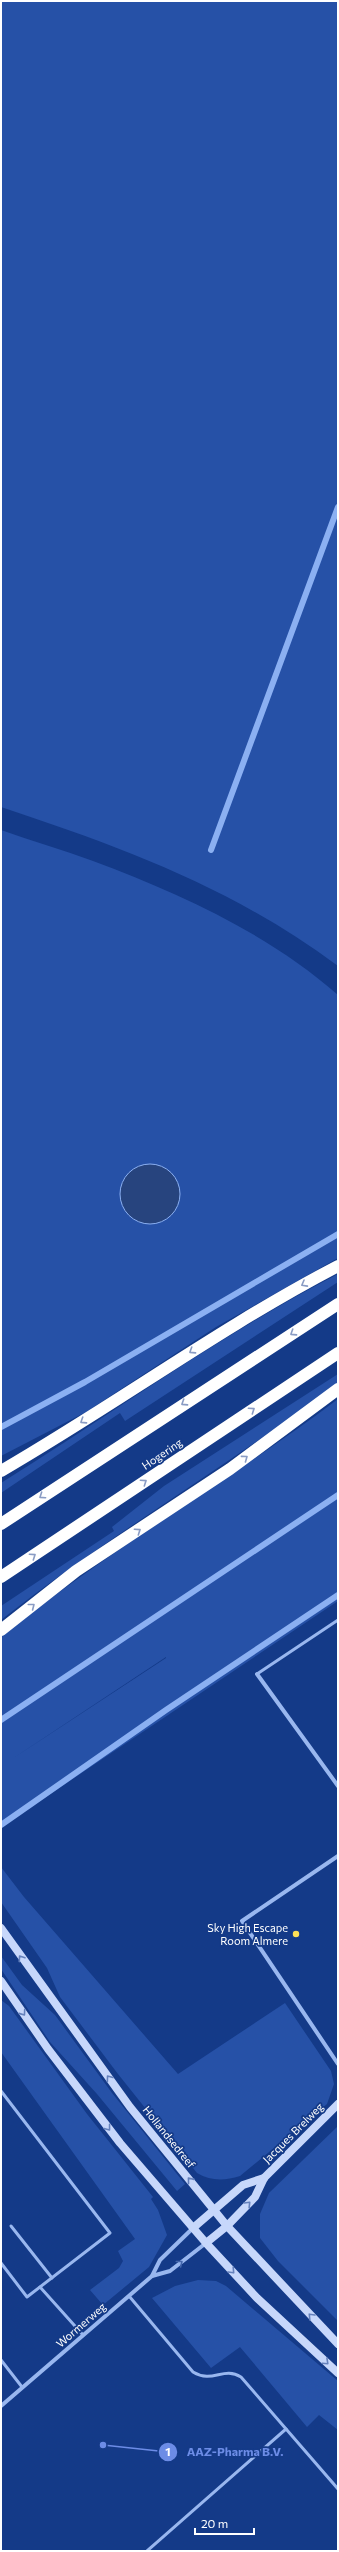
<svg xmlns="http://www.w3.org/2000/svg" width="339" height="2552" viewBox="0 0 339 2552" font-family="Commissioner,sans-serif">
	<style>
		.green { fill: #2651a7; fill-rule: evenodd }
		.water { fill: #27447e; stroke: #8bb0f2 }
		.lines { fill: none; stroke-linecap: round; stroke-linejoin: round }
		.stream { stroke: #8bb0f2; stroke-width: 6 }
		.lane { stroke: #99b7ef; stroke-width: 3 }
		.street { stroke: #99b7ef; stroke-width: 4 }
		.secondary { stroke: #c7d7fb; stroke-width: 8 }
		.highway { stroke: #fff; stroke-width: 12 }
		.oneway { stroke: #8a9cc4 }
		.oneway2 { stroke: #6581bc }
		.oneway3 { stroke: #4366ac }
		.poi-dot { fill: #ffe157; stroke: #143a88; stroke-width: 1.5 }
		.labels { text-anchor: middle; stroke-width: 3.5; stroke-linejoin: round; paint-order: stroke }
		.street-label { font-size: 11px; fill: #fff; stroke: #143a88 }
		.poi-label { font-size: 11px; fill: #fff; stroke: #143a88; text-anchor: end }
		.leader { fill: none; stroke: #6c8ce6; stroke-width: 1.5 }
		.callout-dot { fill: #6c8ce6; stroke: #143a88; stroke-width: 1.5 }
		.mark-label { font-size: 12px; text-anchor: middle; font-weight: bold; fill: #fff }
		.callout-label { font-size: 12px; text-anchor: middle; font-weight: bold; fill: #6c8ce6; stroke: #143a88; stroke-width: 3.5; stroke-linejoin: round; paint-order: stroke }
	</style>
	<rect width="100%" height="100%" fill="#143a88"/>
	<g class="green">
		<path d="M1,1H338V966C233,888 124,848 1,807Z"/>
		<path d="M1,830C32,841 63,850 93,861C179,893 269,934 338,995V1258L216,1327L86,1412L1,1456ZM153,1164C176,1168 186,1193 173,1213L144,1223C124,1216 116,1200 123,1180Z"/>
		<path d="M338,1274V1282L125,1421L120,1413L1,1493V1483C113,1413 220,1335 338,1274Z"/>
		<path d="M338,1374V1383C228,1466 109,1535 1,1620V1606L114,1531L112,1527L164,1486Z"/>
		<path d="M338,1399V1601L1,1827V1637C108,1550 228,1482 338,1399ZM166,1657V1658L12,1759Z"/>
		<path d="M1,1867L24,1897L178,2074L285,2003L331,2071L334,2084L327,2104L240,2176C224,2181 211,2181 197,2173L118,2074L60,1997L47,1968L1,1902Z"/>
		<polygon points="1,1956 22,1985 55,2015 112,2093 185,2184 177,2191 97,2094 50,2042 1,1969"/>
		<polygon points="1,2000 9,2006 87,2114 153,2197 151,2199 158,2210 167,2235 149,2267 103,2305 90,2290 119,2268 123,2261 118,2251 135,2239 1,2052"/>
		<polygon points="338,2126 338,2321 278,2261 260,2238 260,2214 269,2193"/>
		<polygon points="198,2280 216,2281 226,2286 338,2381 338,2430 319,2415 307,2427 240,2347 211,2368 152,2298 175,2286"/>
	</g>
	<circle class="water" cx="150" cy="1194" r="30"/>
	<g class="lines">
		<g class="stream">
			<polyline points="211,850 338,507"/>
			<polyline points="1,1427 85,1382 338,1234"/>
			<polyline points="1,1720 338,1495"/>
			<polyline points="1,1825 166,1710 338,1595"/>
		</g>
		<g class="lane">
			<polyline points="257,1674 338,1620"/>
			<polyline points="1,2091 110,2233 27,2297 1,2263"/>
			<polyline points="11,2226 52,2278"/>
			<polyline points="40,2287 83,2335"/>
			<path d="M129,2296L193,2372C213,2384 223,2366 241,2377L338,2489"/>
			<polyline points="1,2360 22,2387"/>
			<polyline points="147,2551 286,2429"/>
		</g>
		<g class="street">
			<polyline points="257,1674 338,1786"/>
			<polyline points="338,1856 242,1921 338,2064"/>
			<polyline points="152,2276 170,2271 206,2243"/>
			<polyline points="1,2406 152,2276 160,2260 193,2228"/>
		</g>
		<g class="secondary">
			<polyline points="1,1928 130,2107 227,2226 338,2344"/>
			<polyline points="1,1981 48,2049 120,2143 206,2243 257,2298 338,2373"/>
			<polyline points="193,2228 243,2185 264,2178"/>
			<polyline points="206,2243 227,2226 255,2197 264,2178 338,2104"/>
		</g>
		<g class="highway">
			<path d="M1,1471C115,1405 221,1327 338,1266"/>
			<polyline points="1,1524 338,1304"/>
			<polyline points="1,1577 338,1353"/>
			<polyline points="1,1630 76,1571 230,1469 338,1389"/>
		</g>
	</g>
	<defs><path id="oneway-chevron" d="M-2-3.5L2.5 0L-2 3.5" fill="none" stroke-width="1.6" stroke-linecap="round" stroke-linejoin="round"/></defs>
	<g class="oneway">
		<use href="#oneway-chevron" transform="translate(304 1284) rotate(151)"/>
		<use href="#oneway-chevron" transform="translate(293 1333) rotate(147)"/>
		<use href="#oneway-chevron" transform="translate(192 1351) rotate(147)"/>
		<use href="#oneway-chevron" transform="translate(184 1403) rotate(147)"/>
		<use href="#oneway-chevron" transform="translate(252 1410) rotate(-34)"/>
		<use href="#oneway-chevron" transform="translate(83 1421) rotate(147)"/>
		<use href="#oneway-chevron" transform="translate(245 1458) rotate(-36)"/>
		<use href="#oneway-chevron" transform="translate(144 1482) rotate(-34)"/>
		<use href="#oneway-chevron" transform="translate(42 1496) rotate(146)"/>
		<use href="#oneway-chevron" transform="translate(138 1531) rotate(-34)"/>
		<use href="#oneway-chevron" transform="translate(33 1556) rotate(-34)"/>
		<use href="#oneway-chevron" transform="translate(32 1606) rotate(-38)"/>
	</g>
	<g class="oneway2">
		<use href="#oneway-chevron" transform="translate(21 1958) rotate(-124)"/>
		<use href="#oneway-chevron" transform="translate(23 2013) rotate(55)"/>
		<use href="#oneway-chevron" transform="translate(109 2078) rotate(-126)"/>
		<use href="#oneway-chevron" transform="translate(108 2128) rotate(53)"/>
		<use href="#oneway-chevron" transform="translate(190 2180) rotate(-129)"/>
		<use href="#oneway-chevron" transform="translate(248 2204) rotate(-46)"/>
		<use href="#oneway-chevron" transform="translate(232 2271) rotate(47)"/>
		<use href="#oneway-chevron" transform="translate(311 2316) rotate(-133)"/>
		<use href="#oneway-chevron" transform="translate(326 2362) rotate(43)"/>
	</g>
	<use class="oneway3" href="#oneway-chevron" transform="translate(180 2263) rotate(-38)"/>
	<circle class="poi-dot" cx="296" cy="1934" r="4"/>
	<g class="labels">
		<g class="street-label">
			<text transform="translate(162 1454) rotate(-34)" y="4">Hogering</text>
			<text transform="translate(293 2133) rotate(-45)" y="4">Jacques Brelweg</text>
			<text transform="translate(169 2137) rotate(51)" y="4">Hollandsedreef</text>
			<text transform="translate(81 2325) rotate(-41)" y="4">Wormerweg</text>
		</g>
		<g class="poi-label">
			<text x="288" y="1932">Sky High Escape<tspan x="288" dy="13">Room Almere</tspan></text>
		</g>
	</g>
	<path class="leader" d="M103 2445L168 2452"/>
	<g class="callout-dot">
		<circle cx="103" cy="2445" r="4"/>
		<circle cx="168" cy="2452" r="10"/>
	</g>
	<g class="mark-label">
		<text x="168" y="2456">1</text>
	</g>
	<g class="callout-label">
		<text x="235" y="2456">AAZ-Pharma B.V.</text>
	</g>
	<rect width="339" height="2552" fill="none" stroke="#ffffff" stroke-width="4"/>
	<path d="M195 2528v6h59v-6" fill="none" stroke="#ffffff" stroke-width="2"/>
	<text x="201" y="2528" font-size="12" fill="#ffffff" stroke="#143a88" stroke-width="3" paint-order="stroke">20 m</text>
</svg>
